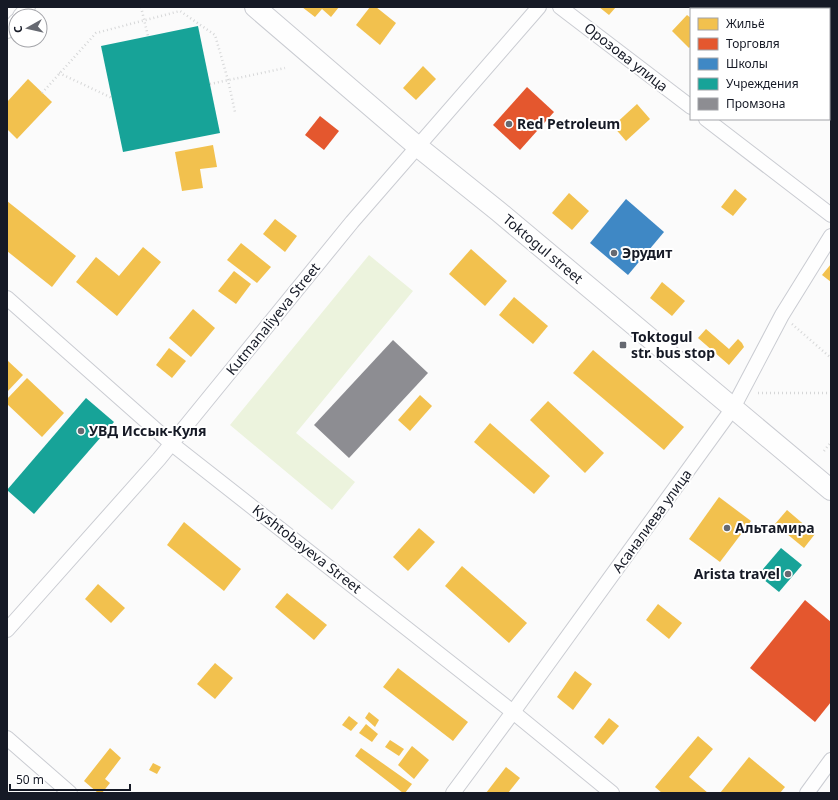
<svg xmlns="http://www.w3.org/2000/svg" width="838" height="800" viewBox="0 0 838 800" font-family="'Noto Sans',sans-serif">
	<style>
		.green { fill: #ecf3dd }
		.homes { fill: #f2c14e }
		.shops { fill: #e4572e }
		.schools { fill: #3f88c5 }
		.public { fill: #17a398 }
		.industry { fill: #8d8d92 }
		.lines { fill: none; stroke-linecap: round; stroke-linejoin: round }
		.minor-casing { stroke: #caccd2; stroke-width: 16 }
		.secondary-casing { stroke: #caccd2; stroke-width: 22 }
		.path { stroke: #d6d7d8; stroke-width: 2.5; stroke-dasharray: 1 3; stroke-linecap: butt }
		.minor { stroke: #fefefe; stroke-width: 14 }
		.secondary { stroke: #fefefe; stroke-width: 20 }
		.poi-dot { fill: #666971; stroke: #fff; stroke-width: 1.5 }
		.labels { text-anchor: middle; stroke-width: 4; stroke-linejoin: round; paint-order: stroke }
		.street-label { font-size: 14px; fill: #161a26; stroke: #fff }
		.poi-label { font-size: 14px; font-weight: bold; fill: #161a26; stroke: #fff; text-anchor: start }
	</style>
	<rect width="100%" height="100%" fill="#fbfbfb"/>
	<polygon class="green" points="369,255 413,291 296,433 355,482 332,510 230,425"/>
	<g class="homes">
		<polygon points="302,7 339,7 331,17 322,9 315,17"/>
		<polygon points="370,7 376,7 396,23 380,45 356,25"/>
		<polygon points="599,7 616,7 609,15"/>
		<polygon points="687,15 691,18 691,46 689,48 672,31"/>
		<polygon points="423,66 436,79 416,100 403,88"/>
		<polygon points="28,79 52,102 17,139 7,129 7,102"/>
		<polygon points="637,104 650,119 626,141 613,126"/>
		<polygon points="213,145 217,167 200,169 203,188 182,191 175,152"/>
		<polygon points="735,189 747,199 733,216 721,207"/>
		<polygon points="569,193 589,211 572,230 552,213"/>
		<polygon points="7,201 76,256 52,287 7,251"/>
		<polygon points="275,219 297,236 285,252 263,234"/>
		<polygon points="241,243 271,267 257,283 227,260"/>
		<polygon points="143,247 161,262 117,316 76,282 96,257 119,276"/>
		<polygon points="471,249 507,281 485,306 449,274"/>
		<polygon points="831,264 831,282 822,275"/>
		<polygon points="234,271 251,284 236,304 218,291"/>
		<polygon points="662,282 685,301 672,316 650,298"/>
		<polygon points="514,297 548,326 533,344 499,315"/>
		<polygon points="193,309 215,328 191,357 169,338"/>
		<polygon points="706,329 729,349 738,339 742,343 744,347 729,365 698,338"/>
		<polygon points="169,348 186,361 172,378 156,365"/>
		<polygon points="593,350 684,427 664,450 573,373"/>
		<polygon points="7,360 23,375 7,392"/>
		<polygon points="27,378 64,413 42,437 7,404 7,399"/>
		<polygon points="420,395 432,406 410,431 398,420"/>
		<polygon points="548,401 604,453 585,473 530,420"/>
		<polygon points="490,423 550,476 534,494 474,442"/>
		<polygon points="719,497 751,521 720,562 689,539"/>
		<polygon points="787,510 815,534 804,548 775,524"/>
		<polygon points="184,522 241,569 224,591 167,545"/>
		<polygon points="419,528 435,542 408,571 393,557"/>
		<polygon points="462,566 527,623 509,643 445,586"/>
		<polygon points="98,584 125,608 111,623 85,599"/>
		<polygon points="287,593 327,625 314,640 275,607"/>
		<polygon points="658,604 682,623 669,639 646,620"/>
		<polygon points="215,663 233,678 215,699 197,684"/>
		<polygon points="398,668 468,722 453,741 383,687"/>
		<polygon points="575,671 592,684 573,710 557,697"/>
		<polygon points="369,712 379,720 375,727 365,718"/>
		<polygon points="349,716 358,723 351,731 342,725"/>
		<polygon points="609,718 619,726 603,745 594,737"/>
		<polygon points="366,724 378,734 372,742 359,733"/>
		<polygon points="698,736 713,749 689,777 708,793 662,793 655,787"/>
		<polygon points="390,740 404,749 399,756 385,747"/>
		<polygon points="412,746 429,760 414,779 398,765"/>
		<polygon points="110,748 121,758 105,779 110,783 102,793 98,793 84,781"/>
		<polygon points="361,748 412,784 405,793 403,793 355,756"/>
		<polygon points="749,757 785,787 780,793 720,793"/>
		<polygon points="153,763 161,767 157,774 149,770"/>
		<polygon points="506,767 520,778 508,793 486,793"/>
	</g>
	<g class="shops">
		<polygon points="527,87 554,112 520,150 493,125"/>
		<polygon points="320,116 339,131 324,150 305,135"/>
		<polygon points="805,600 831,622 831,702 815,722 750,668"/>
	</g>
	<polygon class="schools" points="626,199 664,232 628,275 590,243"/>
	<g class="public">
		<polygon points="198,26 220,133 123,152 101,46"/>
		<polygon points="86,398 114,422 34,514 7,490"/>
		<polygon points="781,548 802,565 779,592 758,575"/>
	</g>
	<polygon class="industry" points="393,340 428,373 349,458 314,425"/>
	<g class="lines">
		<g class="minor-casing">
			<g id="minor">
				<polyline points="560,7 691,107"/>
				<polyline points="20,16 28,7"/>
				<polyline points="7,31 16,21"/>
				<polyline points="706,119 831,215"/>
				<polyline points="7,298 172,444 513,712 612,793"/>
				<polyline points="7,630 159,459 352,222 539,7"/>
				<polyline points="7,738 70,793"/>
				<polyline points="453,793 513,712 733,408 782,315 831,236"/>
				<polyline points="807,793 831,760"/>
			</g>
		</g>
		<g class="secondary-casing">
			<polyline id="secondary" points="255,7 417,146 498,211 831,490"/>
		</g>
		<g class="path">
			<polyline points="141,7 148,36"/>
			<polyline points="59,73 112,98"/>
			<polyline points="210,84 285,68"/>
			<polyline points="42,93 96,33 180,11 215,35 228,80 235,112"/>
			<polyline points="792,324 831,358"/>
			<polyline points="758,393 831,393"/>
			<polyline points="824,451 831,442"/>
		</g>
		<use href="#minor" class="minor"/>
		<use href="#secondary" class="secondary"/>
	</g>
	<g class="poi-dot">
		<circle cx="509" cy="124" r="4"/>
		<circle cx="614" cy="253" r="4"/>
		<rect x="619" y="341" width="8" height="8" rx="2"/>
		<circle cx="81" cy="431" r="4"/>
		<circle cx="727" cy="528" r="4"/>
		<circle cx="788" cy="574" r="4"/>
	</g>
	<g class="labels">
		<g class="street-label">
			<text transform="translate(626 57) rotate(38)" y="5">Орозова улица</text>
			<text transform="translate(543 249) rotate(40)" y="5">Toktogul street</text>
			<text transform="translate(273 319) rotate(-51)" y="5">Kutmanaliyeva Street</text>
			<text transform="translate(652 521) rotate(-54)" y="5">Асаналиева улица</text>
			<text transform="translate(307 549) rotate(38)" y="5">Kyshtobayeva Street</text>
		</g>
		<g class="poi-label">
			<text x="517" y="129">Red Petroleum</text>
			<text x="622" y="258">Эрудит</text>
			<text x="631" y="342">Toktogul<tspan x="631" dy="16">str. bus stop</tspan></text>
			<text x="89" y="436">УВД Иссык-Куля</text>
			<text x="735" y="533">Альтамира</text>
			<text x="780" y="579" text-anchor="end">Arista travel</text>
		</g>
	</g>
	<rect width="838" height="800" fill="none" stroke="#161a26" stroke-width="16"/>
	<rect x="690" y="8" width="140" height="112" fill="#ffffff" stroke="#a2a3a8"/>
	<rect x="698" y="18" width="20" height="12" fill="#f2c14e" stroke="#a2a3a8"/>
	<text x="726" y="28" font-size="12" fill="#161a26">Жильё</text>
	<rect x="698" y="38" width="20" height="12" fill="#e4572e" stroke="#a2a3a8"/>
	<text x="726" y="48" font-size="12" fill="#161a26">Торговля</text>
	<rect x="698" y="58" width="20" height="12" fill="#3f88c5" stroke="#a2a3a8"/>
	<text x="726" y="68" font-size="12" fill="#161a26">Школы</text>
	<rect x="698" y="78" width="20" height="12" fill="#17a398" stroke="#a2a3a8"/>
	<text x="726" y="88" font-size="12" fill="#161a26">Учреждения</text>
	<rect x="698" y="98" width="20" height="12" fill="#8d8d92" stroke="#a2a3a8"/>
	<text x="726" y="108" font-size="12" fill="#161a26">Промзона</text>
	<g transform="translate(28 28) rotate(262)"><circle r="19" fill="#ffffff" stroke="#a2a3a8"/>
	<path d="M0-3L7 15L0 10L-7 15Z" fill="#666971"/>
	<text y="-6" font-size="11" font-weight="bold" text-anchor="middle" fill="#161a26">С</text>
	</g>
	<path d="M10 784v6h120v-6" fill="none" stroke="#161a26" stroke-width="2"/>
	<text x="16" y="784" font-size="12" fill="#161a26" stroke="#ffffff" stroke-width="3" paint-order="stroke">50 m</text>
</svg>
